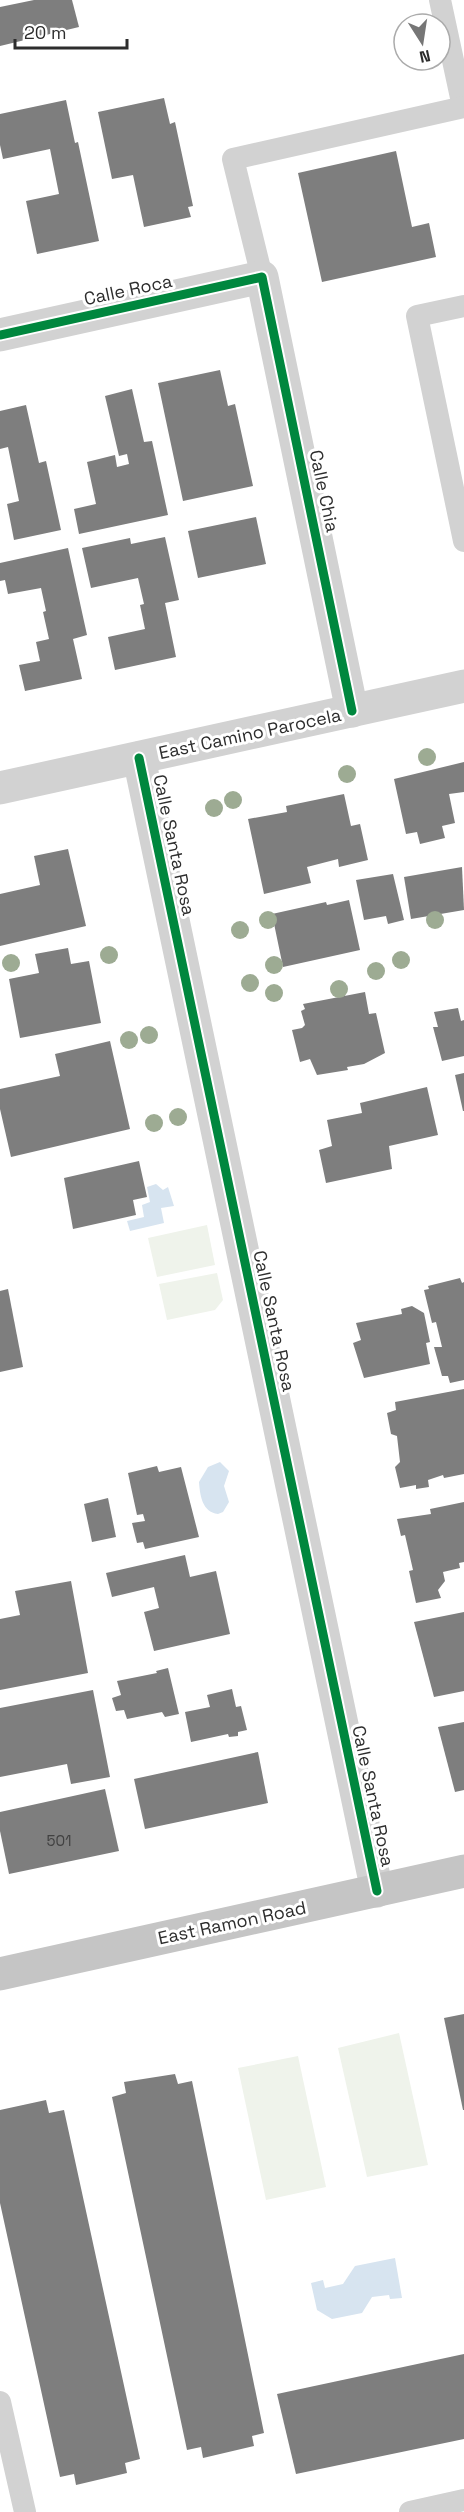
<svg xmlns="http://www.w3.org/2000/svg" width="464" height="2512" viewBox="0 0 464 2512" font-family="'Space Grotesk',sans-serif">
	<style>
		.green { fill: #eff3eb }
		.water { fill: #d7e4f0 }
		.building { fill: #7e7e7e }
		.lines { fill: none; stroke-linecap: round; stroke-linejoin: round }
		.lane { stroke: #d2d2d2; stroke-width: 22 }
		.street { stroke: #d2d2d2; stroke-width: 33 }
		.primary { stroke: #c5c5c5; stroke-width: 33 }
		.cycleway-casing { stroke: #fff; stroke-width: 13 }
		.cycleway { stroke: #00873e; stroke-width: 9 }
		.tree { fill: #9dab93 }
		.labels { text-anchor: middle; stroke-width: 6; stroke-linejoin: round; paint-order: stroke }
		.number-label { font-size: 15px; fill: #414141 }
		.street-label { font-size: 18px; fill: #2d2d2d; stroke: #fff }
	</style>
	<rect width="100%" height="100%" fill="#fff"/>
	<g class="green">
		<polygon points="207,1225 215,1265 157,1277 148,1238"/>
		<polygon points="217,1273 223,1300 215,1310 167,1320 159,1284"/>
		<polygon points="399,2033 428,2165 367,2177 338,2048"/>
		<polygon points="298,2056 326,2187 266,2200 238,2068"/>
	</g>
	<g class="water">
		<polygon points="156,1184 163,1190 168,1187 174,1206 161,1208 164,1223 130,1231 127,1221 144,1217 142,1205 150,1202 147,1187"/>
		<path d="M220,1462L229,1471L224,1486L229,1502L223,1512L218,1514C202,1512 200,1495 199,1482L208,1467Z"/>
		<polygon points="395,2258 402,2298 390,2299 389,2295 372,2297 362,2313 332,2319 317,2310 311,2283 323,2280 325,2288 343,2284 355,2266"/>
	</g>
	<g class="building">
		<polygon points="34,0 72,0 79,27 0,46 0,7"/>
		<polygon points="164,98 170,124 175,122 193,206 188,207 191,217 144,227 133,175 112,179 98,112"/>
		<polygon points="66,100 75,143 78,142 99,241 37,254 26,201 59,194 50,149 3,159 0,145 0,114"/>
		<polygon points="396,151 412,227 429,223 436,257 322,282 298,173"/>
		<polygon points="220,370 228,406 235,404 253,486 183,501 158,383"/>
		<polygon points="132,389 144,442 152,441 168,515 79,534 74,509 96,504 87,462 115,455 117,467 129,464 127,454 119,456 105,396"/>
		<polygon points="26,405 39,463 46,461 61,530 14,540 7,504 19,501 8,447 0,449 0,411"/>
		<polygon points="256,517 266,564 198,578 188,531"/>
		<polygon points="165,537 179,600 165,603 176,657 115,670 108,637 145,629 140,605 144,604 138,578 91,588 82,548 130,538 131,544"/>
		<polygon points="68,548 87,635 73,639 82,679 25,691 19,665 40,661 36,642 49,639 43,612 46,611 41,588 8,594 5,580 0,581 0,563"/>
		<polygon points="464,762 464,792 449,794 455,823 442,826 445,838 420,844 417,832 406,834 394,779"/>
		<polygon points="344,794 351,826 360,824 368,860 339,867 338,859 307,867 311,883 264,894 248,819 287,812 286,806"/>
		<polygon points="68,849 86,926 0,946 0,894 40,885 34,856"/>
		<polygon points="462,867 464,910 411,919 404,877"/>
		<polygon points="393,874 404,920 388,924 386,916 364,920 356,880"/>
		<polygon points="349,900 360,950 283,967 272,914 326,902 327,905"/>
		<polygon points="68,948 71,964 89,961 101,1023 20,1038 9,979 39,973 35,954"/>
		<polygon points="365,992 369,1014 376,1013 385,1053 364,1064 347,1067 348,1070 317,1075 310,1059 300,1062 292,1030 302,1028 305,1025 301,1011 305,1009 303,1004"/>
		<polygon points="458,1008 461,1021 464,1020 464,1056 442,1061 433,1027 438,1027 434,1012"/>
		<polygon points="110,1041 130,1129 11,1157 0,1109 0,1089 60,1076 55,1054"/>
		<polygon points="464,1073 464,1111 463,1111 455,1075"/>
		<polygon points="427,1087 438,1135 389,1146 392,1169 326,1183 319,1150 332,1146 327,1120 362,1113 360,1103"/>
		<polygon points="139,1161 147,1197 133,1200 136,1215 73,1229 64,1178"/>
		<polygon points="460,1278 462,1283 464,1282 464,1380 450,1383 448,1376 442,1376 434,1347 442,1347 436,1322 432,1323 424,1290 429,1289 428,1286"/>
		<polygon points="8,1289 23,1367 0,1372 0,1291"/>
		<polygon points="412,1306 424,1313 430,1342 426,1343 430,1364 364,1378 353,1343 361,1340 356,1323 402,1314 401,1309"/>
		<polygon points="464,1389 464,1474 444,1478 443,1475 428,1480 429,1487 416,1489 416,1485 400,1488 395,1467 400,1462 397,1436 391,1434 387,1413 396,1410 395,1402"/>
		<polygon points="157,1466 159,1472 181,1467 199,1537 145,1549 143,1542 137,1543 132,1523 145,1521 143,1514 137,1515 128,1473"/>
		<polygon points="108,1498 116,1537 92,1542 84,1504"/>
		<polygon points="464,1502 464,1562 459,1563 460,1568 443,1572 445,1581 438,1590 441,1598 416,1603 409,1571 413,1570 405,1535 401,1536 397,1519 431,1514 430,1509"/>
		<polygon points="185,1555 190,1577 216,1571 230,1634 154,1651 144,1612 159,1608 154,1587 112,1597 106,1573"/>
		<polygon points="71,1581 88,1673 0,1690 0,1619 20,1615 15,1591"/>
		<polygon points="464,1612 464,1691 434,1697 414,1622"/>
		<polygon points="168,1668 179,1714 165,1717 162,1712 127,1719 124,1710 116,1711 112,1698 121,1695 117,1681 157,1673 156,1671"/>
		<polygon points="232,1689 236,1707 241,1706 247,1730 238,1732 238,1736 229,1737 228,1734 191,1742 185,1712 210,1707 207,1695"/>
		<polygon points="93,1690 110,1777 71,1784 67,1764 0,1777 0,1708"/>
		<polygon points="464,1722 464,1790 455,1792 438,1727"/>
		<polygon points="258,1752 268,1803 145,1829 134,1779"/>
		<polygon points="105,1789 119,1851 9,1874 0,1831 0,1812"/>
		<polygon points="464,2014 464,2110 463,2110 444,2018"/>
		<polygon points="175,2074 178,2084 192,2081 264,2433 252,2436 254,2446 203,2458 201,2447 187,2450 112,2097 126,2093 124,2082"/>
		<polygon points="46,2100 49,2113 64,2110 140,2459 125,2463 127,2473 76,2485 74,2474 60,2477 0,2203 0,2110"/>
		<polygon points="464,2354 464,2439 296,2474 277,2394"/>
	</g>
	<g class="lines">
		<g class="lane">
			<polyline points="440,0 463,107"/>
			<polyline points="262,277 233,159 464,107"/>
			<polyline points="464,306 417,316 464,541"/>
			<polyline points="0,2402 25,2512"/>
			<polyline points="410,2512 464,2500"/>
		</g>
		<g class="street">
			<polyline points="0,335 262,277 352,711"/>
			<polyline points="139,758 377,1891"/>
			<polyline points="0,788 464,686"/>
		</g>
		<polyline class="primary" points="0,1974 464,1871"/>
		<g class="cycleway-casing">
			<g id="cycleway">
				<polyline points="0,335 262,277 352,711"/>
				<polyline points="139,758 377,1891"/>
			</g>
		</g>
		<use href="#cycleway" class="cycleway"/>
	</g>
	<g class="tree">
		<circle cx="427" cy="757" r="9"/>
		<circle cx="347" cy="774" r="9"/>
		<circle cx="233" cy="800" r="9"/>
		<circle cx="214" cy="808" r="9"/>
		<circle cx="268" cy="920" r="9"/>
		<circle cx="435" cy="920" r="9"/>
		<circle cx="240" cy="930" r="9"/>
		<circle cx="109" cy="955" r="9"/>
		<circle cx="401" cy="960" r="9"/>
		<circle cx="11" cy="963" r="9"/>
		<circle cx="274" cy="965" r="9"/>
		<circle cx="376" cy="971" r="9"/>
		<circle cx="250" cy="983" r="9"/>
		<circle cx="339" cy="989" r="9"/>
		<circle cx="274" cy="993" r="9"/>
		<circle cx="149" cy="1035" r="9"/>
		<circle cx="129" cy="1040" r="9"/>
		<circle cx="178" cy="1117" r="9"/>
		<circle cx="154" cy="1123" r="9"/>
	</g>
	<g class="labels">
		<g class="number-label">
			<text x="59" y="1846">501</text>
		</g>
		<g class="street-label">
			<text transform="translate(128 290) rotate(-12)" y="6">Calle Roca</text>
			<text transform="translate(324 491) rotate(78)" y="6">Calle Chia</text>
			<text transform="translate(250 734) rotate(-12)" y="6">East Camino Parocela</text>
			<text transform="translate(174 845) rotate(78)" y="6">Calle Santa Rosa</text>
			<text transform="translate(274 1321) rotate(78)" y="6">Calle Santa Rosa</text>
			<text transform="translate(373 1796) rotate(78)" y="6">Calle Santa Rosa</text>
			<text transform="translate(232 1923) rotate(-12)" y="6">East Ramon Road</text>
		</g>
	</g>
	<g transform="translate(422 42) rotate(168)"><circle r="28" fill="#ffffff" stroke="#ababab" stroke-width="1.5"/>
	<path d="M0-4.5L10 22L0 15L-10 22Z" fill="#767676"/>
	<text y="-9" font-size="16" font-weight="bold" text-anchor="middle" fill="#2d2d2d">N</text>
	</g>
	<path d="M15 39v9h112v-9" fill="none" stroke="#2d2d2d" stroke-width="3"/>
	<text x="24" y="39" font-size="18" fill="#2d2d2d" stroke="#ffffff" stroke-width="4.5" paint-order="stroke">20 m</text>
</svg>
